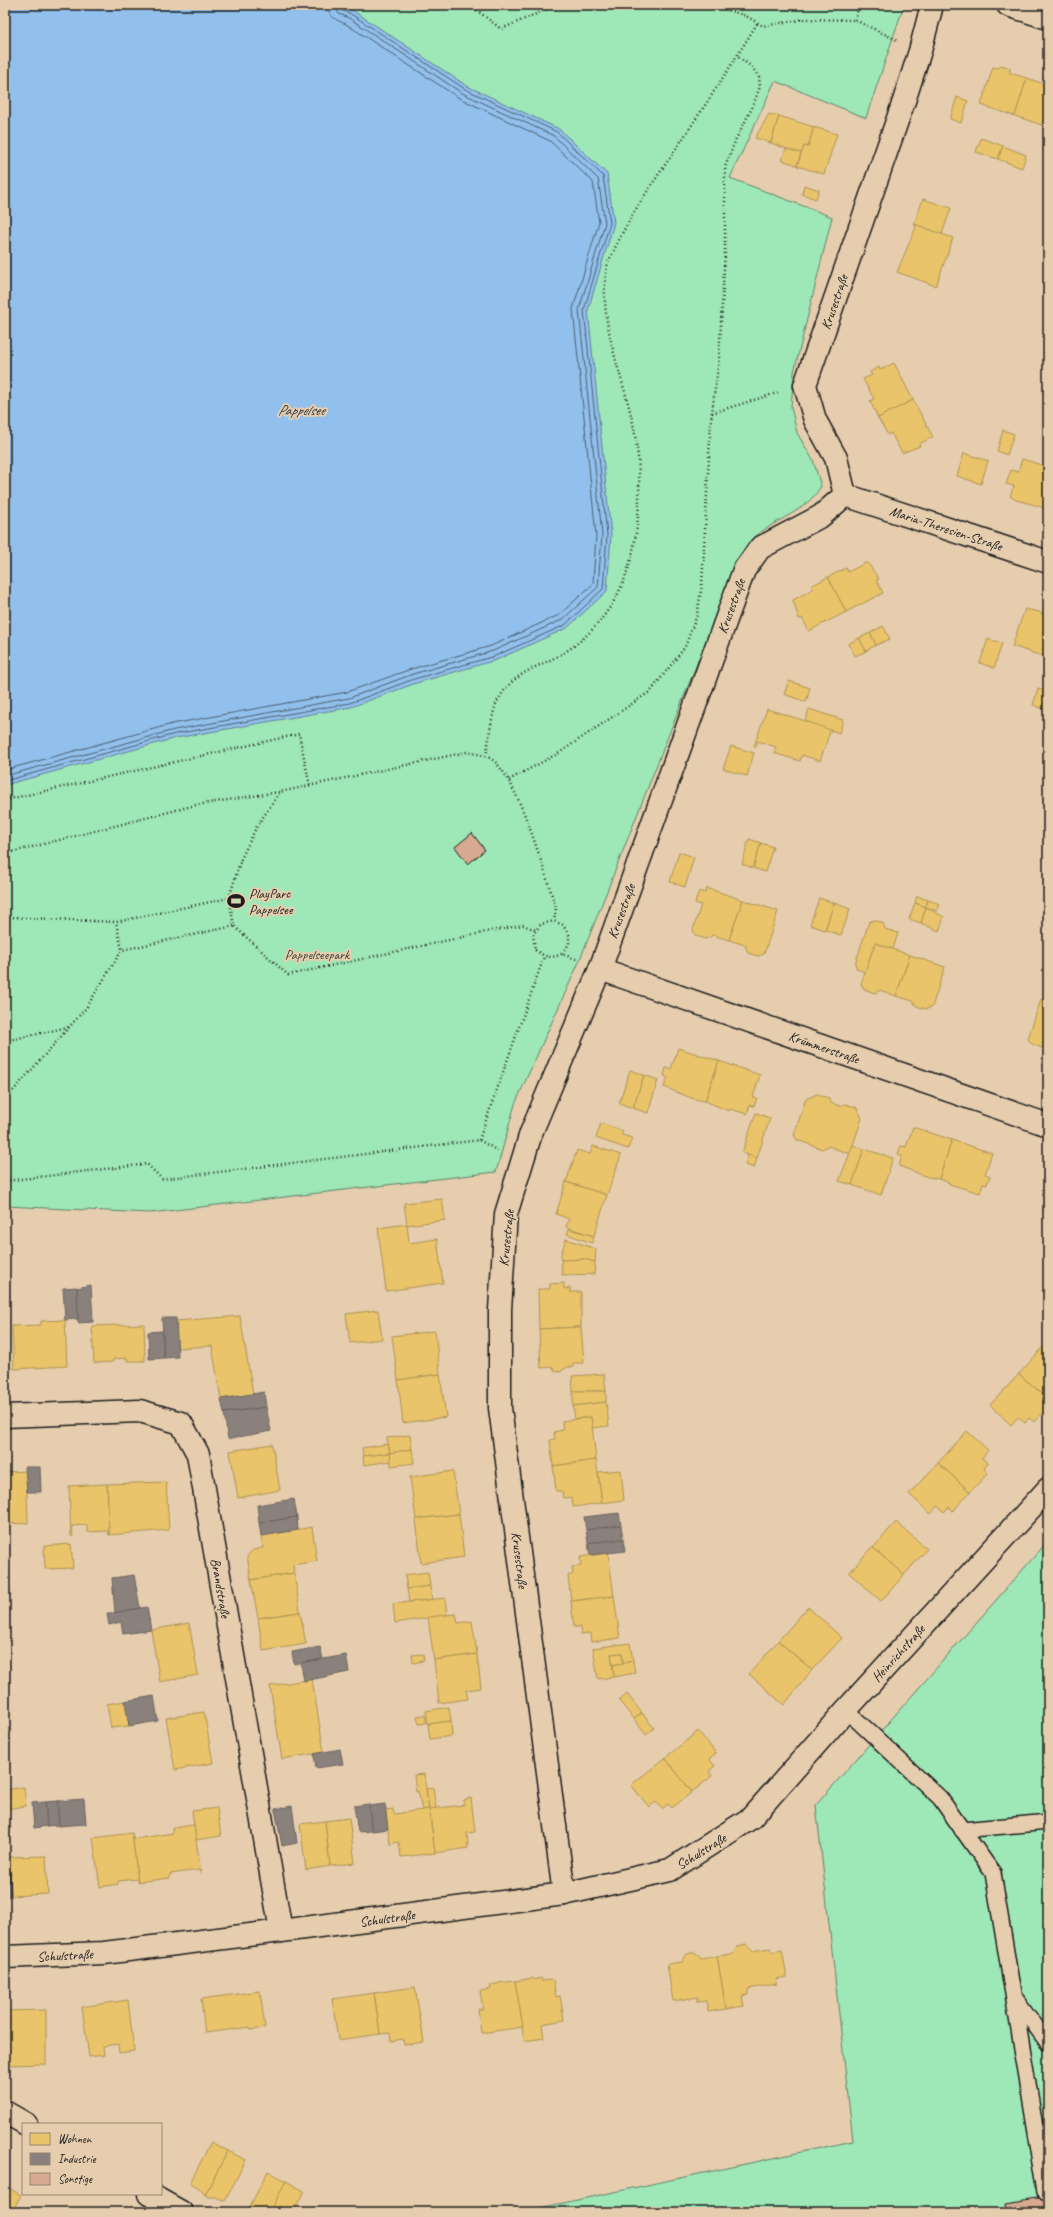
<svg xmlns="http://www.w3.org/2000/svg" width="1053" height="2217" viewBox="0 0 1053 2217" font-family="Caveat,sans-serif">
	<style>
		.green { fill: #9ee7b6; stroke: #5d8269 }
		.water { fill: #91c0ec; stroke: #627e99 }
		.homes { fill: #e9c46a; stroke: #ac9253 }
		.industry { fill: #8a817c; stroke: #69635f }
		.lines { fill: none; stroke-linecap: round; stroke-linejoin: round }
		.shore { stroke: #4b5e6f; stroke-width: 1 }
		.building { fill: #d6a990; stroke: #1c1c1c }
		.lane-casing { stroke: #1c1c1c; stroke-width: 18 }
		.street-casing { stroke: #1c1c1c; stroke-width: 25 }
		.path { stroke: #1c1c1c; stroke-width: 2.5; stroke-dasharray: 1 3; stroke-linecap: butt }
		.lane { stroke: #e6cdae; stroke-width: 15 }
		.street { stroke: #e6cdae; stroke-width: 22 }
		.labels { text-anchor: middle; stroke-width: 4; stroke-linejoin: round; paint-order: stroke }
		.street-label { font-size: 14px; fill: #1c1c1c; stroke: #e6cdae }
		.poi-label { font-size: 14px; fill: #1c1c1c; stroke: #e6cdae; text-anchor: start }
		.park-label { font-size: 14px; fill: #36453b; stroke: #e6cdae }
		.water-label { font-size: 15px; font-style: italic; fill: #333d46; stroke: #e6cdae }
	</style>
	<rect width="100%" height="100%" fill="#e6cdae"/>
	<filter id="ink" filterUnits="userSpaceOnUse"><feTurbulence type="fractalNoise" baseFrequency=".025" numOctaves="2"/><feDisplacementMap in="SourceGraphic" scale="8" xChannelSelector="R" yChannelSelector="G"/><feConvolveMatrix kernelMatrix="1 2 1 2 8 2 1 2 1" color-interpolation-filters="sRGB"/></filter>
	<g filter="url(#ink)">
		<g class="green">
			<path d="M5,5H904L866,118L775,81L730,178L832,217L794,372L791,407L797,433L813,460L821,486C807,512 773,520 752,539C746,544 742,555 737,562L579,962L515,1104L496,1172L150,1213L5,1206Z"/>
			<polygon points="1048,1541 1048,2212 521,2212 853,2141 816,1805"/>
		</g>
		<polygon class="water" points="5,5 337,5 352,10 467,86 559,129 607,174 614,223 588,310 611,535 607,591 567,628 496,660 416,683 351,707 176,738 5,785"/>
		<g class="homes">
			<polygon points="1002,65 1010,68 1010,73 1027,78 1015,116 981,105 993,67 998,68"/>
			<polygon points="1027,78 1044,84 1048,81 1048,127 1015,116"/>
			<polygon points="957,97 968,101 961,123 950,119"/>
			<polygon points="769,114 779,116 771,143 755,138"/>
			<polygon points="779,116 814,127 808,147 804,146 801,154 771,143"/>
			<polygon points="814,127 837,134 824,174 797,166 804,146 808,147"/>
			<polygon points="981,138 1003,146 998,159 976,152"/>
			<polygon points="1003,146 1026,155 1022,168 998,159"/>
			<polygon points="786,149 801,153 797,165 782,160"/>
			<polygon points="804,185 819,190 816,199 802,194"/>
			<polygon points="923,199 951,208 942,234 914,224"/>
			<polygon points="914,224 953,238 936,286 897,272 916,227"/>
			<polygon points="894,363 913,400 878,418 870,401 874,399 863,379 872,375 870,372 879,367 880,370"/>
			<polygon points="913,400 933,437 919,444 920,446 902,453 891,433 888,435 878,418"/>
			<polygon points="1003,430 1014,434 1007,455 997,451"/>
			<polygon points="964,453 988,461 981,484 957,476"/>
			<polygon points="1022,459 1048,467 1048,502 1046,508 1016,500 1010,496 1014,486 1006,484 1011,470 1018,472"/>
			<polygon points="867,562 879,579 876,580 883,593 846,612 828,577 846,568 848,572"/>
			<polygon points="828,577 846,612 809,631 802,618 799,619 793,600 813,589 811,586"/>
			<polygon points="1025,609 1039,612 1048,617 1048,658 1012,646"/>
			<polygon points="883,626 890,639 876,645 870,633"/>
			<polygon points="870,633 876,645 866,651 859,638"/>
			<polygon points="859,638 866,651 855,656 848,644"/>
			<polygon points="988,639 1002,643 994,668 980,663"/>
			<polygon points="789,681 810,688 806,702 784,694"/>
			<polygon points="1038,689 1048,692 1044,709 1033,705"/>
			<polygon points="767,709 831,729 820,761 802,755 800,761 774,753 776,747 758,741 756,747 754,746"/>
			<polygon points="809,709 843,720 839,733 805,721"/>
			<polygon points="731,746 754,753 747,776 723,769"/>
			<polygon points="749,839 761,843 753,868 742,864"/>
			<polygon points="761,843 773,847 765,872 753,868"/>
			<polygon points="679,852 694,857 685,887 670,882"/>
			<polygon points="707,888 743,900 729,940 713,935 706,939 696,936 693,930 701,905 695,903 699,891 705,893"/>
			<polygon points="917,896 928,900 926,907 915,903"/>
			<polygon points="819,898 834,903 825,930 810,925"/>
			<polygon points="743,900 778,911 764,954 758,956 748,953 745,945 729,940"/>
			<polygon points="928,900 940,904 937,911 926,907"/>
			<polygon points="834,903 850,909 841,935 825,930"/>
			<polygon points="915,903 926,907 921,923 909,919"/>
			<polygon points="926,907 944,917 939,931 921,923"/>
			<polygon points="874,920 883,923 885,929 898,933 893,949 875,943 865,972 857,969 855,964 869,922"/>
			<polygon points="875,943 910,955 896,996 880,990 875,993 864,989 861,984"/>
			<polygon points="910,955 945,967 932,1007 926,1009 916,1006 913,1001 896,996"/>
			<polygon points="1041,999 1048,1001 1048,1046 1042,1048 1032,1044 1028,1039"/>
			<polygon points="678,1048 719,1061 705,1101 694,1099 664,1087 668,1078 664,1076 666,1068 671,1069"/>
			<polygon points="719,1061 760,1075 753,1097 757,1098 754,1106 750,1105 747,1114 730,1109 729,1111 705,1101"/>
			<polygon points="630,1070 644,1075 633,1108 619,1103"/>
			<polygon points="644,1075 658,1080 648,1113 633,1108"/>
			<polygon points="817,1094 828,1098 831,1103 840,1106 845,1104 856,1107 862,1118 850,1154 828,1146 822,1149 797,1140 794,1135 806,1099"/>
			<polygon points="756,1113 770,1118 757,1158 742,1153"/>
			<polygon points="601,1123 623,1131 622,1135 632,1138 628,1149 596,1138"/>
			<polygon points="913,1127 952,1140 939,1179 928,1177 899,1166 902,1156 898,1154 901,1146 906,1147"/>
			<polygon points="952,1140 992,1153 985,1174 990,1176 987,1184 983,1183 980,1193 949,1184 950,1183 939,1179"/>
			<polygon points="853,1145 864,1149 852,1185 839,1181"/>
			<polygon points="593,1146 621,1155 607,1195 566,1182 577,1150 590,1154"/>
			<polygon points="864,1149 893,1158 881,1195 852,1185"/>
			<polygon points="748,1155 757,1158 754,1168 745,1165"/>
			<polygon points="566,1182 607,1195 594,1236 566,1227 569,1219 556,1214"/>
			<polygon points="442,1199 445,1220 407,1225 404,1203"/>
			<polygon points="407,1224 409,1243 437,1239 443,1283 386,1291 378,1228"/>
			<polygon points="569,1229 594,1236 592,1243 567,1234"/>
			<polygon points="566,1239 596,1249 595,1262 584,1259 561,1260 561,1254"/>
			<polygon points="584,1259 595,1262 594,1274 562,1275 561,1260"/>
			<polygon points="564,1283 564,1289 570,1288 570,1292 581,1292 581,1327 539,1329 538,1289 550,1289 550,1284"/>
			<polygon points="378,1310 382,1339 350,1343 346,1314"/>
			<polygon points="240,1316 253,1394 221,1399 212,1346 177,1348 175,1321"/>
			<polygon points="65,1320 67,1366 14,1369 12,1326 41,1325 41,1321"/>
			<polygon points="144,1324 145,1361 127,1361 127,1358 113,1359 113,1362 94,1363 92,1326"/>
			<polygon points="581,1327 584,1363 573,1363 573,1367 567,1367 560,1372 555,1371 553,1367 541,1368 539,1329"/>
			<polygon points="435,1331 440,1374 398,1380 392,1336"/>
			<polygon points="1048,1342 1048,1399 1019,1374"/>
			<polygon points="440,1374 446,1417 403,1423 398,1380"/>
			<polygon points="604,1374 606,1391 573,1391 572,1376"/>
			<polygon points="1019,1374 1048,1399 1048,1406 1034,1422 1029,1418 1025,1423 1018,1417 1011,1425 990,1405"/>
			<polygon points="573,1391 606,1391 606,1402 573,1406"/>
			<polygon points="606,1402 609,1426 592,1428 591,1417 575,1419 573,1406"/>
			<polygon points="591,1417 596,1460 553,1466 550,1440 555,1439 554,1432 563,1430 562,1421"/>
			<polygon points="967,1431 988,1450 982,1458 988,1463 984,1469 988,1473 970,1492 938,1463"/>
			<polygon points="410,1435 412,1449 390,1453 387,1438"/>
			<polygon points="272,1444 280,1490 238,1498 230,1451"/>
			<polygon points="388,1444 390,1453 363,1456 362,1448"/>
			<polygon points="412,1449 414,1463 391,1466 390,1453"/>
			<polygon points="390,1453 391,1461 364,1465 363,1456"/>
			<polygon points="596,1460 602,1503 573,1507 572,1497 563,1498 562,1491 556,1491 553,1466"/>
			<polygon points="938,1463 970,1492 953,1511 949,1507 944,1512 937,1506 931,1514 909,1494"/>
			<polygon points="621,1470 624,1500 602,1503 598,1472"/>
			<polygon points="26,1471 28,1523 5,1524 5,1472"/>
			<polygon points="453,1471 459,1514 416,1519 410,1477"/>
			<polygon points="166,1482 169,1530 109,1535 107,1484"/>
			<polygon points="107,1484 109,1535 108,1531 87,1532 87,1525 72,1526 73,1536 71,1536 69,1486"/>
			<polygon points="459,1514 464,1557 421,1563 416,1519"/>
			<polygon points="896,1522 927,1549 904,1575 873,1548"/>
			<polygon points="312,1527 317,1561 293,1565 294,1573 251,1580 247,1556 253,1550 263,1548 261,1536"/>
			<polygon points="71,1544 73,1568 45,1569 44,1546"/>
			<polygon points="872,1547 904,1575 881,1601 849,1573"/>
			<polygon points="608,1553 614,1596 571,1601 568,1576 573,1574 572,1567 581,1566 580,1557"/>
			<polygon points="428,1572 430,1586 407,1589 405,1575"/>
			<polygon points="294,1573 300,1612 258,1618 251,1580"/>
			<polygon points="430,1586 432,1600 409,1602 407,1589"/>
			<polygon points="614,1596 620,1638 591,1642 590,1633 581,1634 580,1627 574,1627 571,1601"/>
			<polygon points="445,1598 447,1615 395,1623 393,1604"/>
			<polygon points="808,1607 842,1638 812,1670 778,1641"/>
			<polygon points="300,1612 306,1644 263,1651 258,1618"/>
			<polygon points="456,1614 458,1623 472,1621 477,1654 434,1660 428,1617"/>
			<polygon points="189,1623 198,1675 160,1682 151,1630"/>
			<polygon points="778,1641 812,1670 784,1705 749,1674"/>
			<polygon points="630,1643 633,1661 623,1663 622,1653 611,1654 614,1677 598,1679 593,1648"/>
			<polygon points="622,1653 623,1663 613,1665 611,1654"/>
			<polygon points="423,1654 424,1661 413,1663 412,1655"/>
			<polygon points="477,1654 481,1688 466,1690 468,1699 439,1703 434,1660"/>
			<polygon points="633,1661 635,1673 614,1677 613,1665"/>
			<polygon points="312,1679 324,1752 282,1759 270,1686"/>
			<polygon points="627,1694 642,1713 634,1719 619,1701"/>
			<polygon points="125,1701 129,1726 111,1728 107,1704"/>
			<polygon points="449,1707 451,1721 428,1724 426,1711"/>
			<polygon points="204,1712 213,1763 175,1770 166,1718"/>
			<polygon points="642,1713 654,1728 646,1735 634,1719"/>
			<polygon points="425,1715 426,1723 419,1724 417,1716"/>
			<polygon points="451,1721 452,1736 430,1739 428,1724"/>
			<polygon points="698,1731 716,1753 709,1759 715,1766 709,1771 712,1776 692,1792 665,1758"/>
			<polygon points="665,1758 692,1792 672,1808 668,1804 662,1809 656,1802 649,1807 631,1785"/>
			<polygon points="424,1774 429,1809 422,1810 418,1791 416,1792 414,1775"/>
			<polygon points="24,1787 26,1806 5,1809 5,1790"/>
			<polygon points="433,1787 436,1809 429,1809 426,1789"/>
			<polygon points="471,1798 475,1832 467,1833 468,1848 435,1853 429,1809 464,1805 464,1800"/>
			<polygon points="217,1808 221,1836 196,1840 192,1811"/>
			<polygon points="393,1809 394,1814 429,1809 435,1853 401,1857 399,1842 390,1844 385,1810"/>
			<polygon points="349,1818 355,1863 330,1866 325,1821"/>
			<polygon points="325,1821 330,1866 306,1870 300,1824"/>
			<polygon points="194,1825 201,1874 199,1870 170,1874 170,1878 138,1882 132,1834 134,1839 173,1833 172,1828"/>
			<polygon points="132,1833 138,1882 137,1879 118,1881 118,1884 100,1887 93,1838"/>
			<polygon points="46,1856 48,1894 11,1896 9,1857"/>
			<polygon points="746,1944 752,1951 771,1948 772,1952 782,1950 787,1977 776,1979 777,1984 748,1989 749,1995 742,1996 744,2006 726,2009 717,1956 733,1954 738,1946"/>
			<polygon points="695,1952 701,1959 717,1956 726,2009 708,2012 706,2001 698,2002 698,1997 673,2001 667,1964 682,1962 687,1954"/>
			<polygon points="533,1978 535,1980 541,1978 542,1981 553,1980 556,1997 560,1996 564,2020 542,2024 544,2038 524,2041 515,1981"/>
			<polygon points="515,1981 523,2027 481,2033 478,2009 483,2009 480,1991 491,1989 490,1986 499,1983"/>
			<polygon points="415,1987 424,2042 404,2045 403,2039 391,2041 390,2033 380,2034 374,1993"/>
			<polygon points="260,1991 265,2028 250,2030 250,2027 205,2033 201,1999"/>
			<polygon points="374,1993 380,2034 338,2040 332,1999"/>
			<polygon points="128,2000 134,2051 119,2053 118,2044 103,2046 104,2055 89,2057 82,2007"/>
			<polygon points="46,2010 46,2064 5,2065 5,2011"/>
			<polygon points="211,2142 228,2151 205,2195 198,2187 190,2183"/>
			<polygon points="228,2151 246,2160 225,2201 216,2197 209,2197 205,2195"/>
			<polygon points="268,2171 286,2181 270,2212 247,2212"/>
			<polygon points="286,2181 304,2191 293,2212 270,2212"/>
			<polygon points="5,2186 21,2195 12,2212 5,2212"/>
		</g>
		<g class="industry">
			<polygon points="91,1285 93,1322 78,1323 77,1288"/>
			<polygon points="77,1287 78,1319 65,1320 63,1288"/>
			<polygon points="162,1318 176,1318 178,1357 164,1358"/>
			<polygon points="162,1331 164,1358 149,1359 148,1332"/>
			<polygon points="264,1392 266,1407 224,1413 221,1399"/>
			<polygon points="266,1407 271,1431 228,1439 224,1413"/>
			<polygon points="25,1467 40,1467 41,1492 27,1492"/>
			<polygon points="294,1499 297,1517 259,1523 257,1505"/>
			<polygon points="619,1513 621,1525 586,1530 584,1517"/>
			<polygon points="297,1517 298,1530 261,1536 259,1523"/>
			<polygon points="621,1525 623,1539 588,1543 586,1530"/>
			<polygon points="623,1539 625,1551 590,1555 588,1543"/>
			<polygon points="134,1575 140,1608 115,1613 112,1578"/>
			<polygon points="147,1607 151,1630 123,1634 121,1622 109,1625 107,1614"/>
			<polygon points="320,1647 323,1659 294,1664 292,1652"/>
			<polygon points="346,1655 349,1672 304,1681 301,1663"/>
			<polygon points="154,1696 158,1721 129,1726 125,1701"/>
			<polygon points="340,1749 343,1764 316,1768 314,1754"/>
			<polygon points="84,1799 86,1824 59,1826 57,1801"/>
			<polygon points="57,1801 59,1825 47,1826 45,1802"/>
			<polygon points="45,1802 47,1826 34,1828 32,1803"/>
			<polygon points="369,1804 372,1831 358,1832 354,1806"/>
			<polygon points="385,1804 388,1829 372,1831 369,1806"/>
			<polygon points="292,1806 297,1843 282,1846 275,1809"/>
			<polygon points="10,1872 11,1896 5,1897 5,1873"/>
		</g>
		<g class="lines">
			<g class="shore">
				<path d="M5,770L172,724L347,692L411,669L491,646L559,615L593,584L596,535L573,309L599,222L593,182L550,141L459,98L346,24C336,20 328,17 328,5"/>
				<polyline points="5,776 174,730 349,698 413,674 493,651 562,620 598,587 602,535 579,310 605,223 598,179 554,136 462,93 349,18 339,14 334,5"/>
				<polyline points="5,781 175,734 350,703 414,679 495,656 565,625 603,589 607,535 584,310 610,223 603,176 557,132 465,89 351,14 341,10 339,5"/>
			</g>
		</g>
		<g class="building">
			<polygon points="472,833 485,850 468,864 455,847"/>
			<polygon points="1045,2197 1047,2212 1007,2212 1005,2203"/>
		</g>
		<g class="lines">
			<g class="lane-casing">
				<g id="lane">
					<polyline points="846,1710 940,1798 993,1873 1046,2193"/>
					<polyline points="962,1830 1048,1822"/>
					<polyline points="1015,1998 1048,2043"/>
				</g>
			</g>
			<g class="street-casing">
				<g id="street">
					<polyline points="1008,5 1048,18"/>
					<polyline points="845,495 1048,562"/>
					<polyline points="600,969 1048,1125"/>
					<polyline points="5,1416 140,1411 181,1423 198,1454 281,1931"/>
					<polyline points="564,1894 500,1408 500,1310 506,1214 531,1133 600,969 744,570 760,548 821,516 845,495 836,458 815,420 805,385 904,101 920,51 932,5"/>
					<polyline points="5,1957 104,1953 281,1931 564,1894 670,1870 751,1818 846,1710 1048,1489"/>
					<polyline points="5,2112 26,2124"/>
					<polyline points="149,2194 181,2212"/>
				</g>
			</g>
			<g class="path">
				<polyline points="470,5 501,29 557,5"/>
				<polyline points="713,5 746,16 763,26 805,19 855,20 897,40"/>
				<polyline points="855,20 859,5"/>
				<polyline points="712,413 780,392"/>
				<path d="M486,756C489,741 491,715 497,702C512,673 534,669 560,655C590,638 615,607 626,575C640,537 642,481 636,441C628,383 596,327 607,267C608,260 613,254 615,248C628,220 644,196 661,171C694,122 727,73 758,22"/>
				<polyline points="509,780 559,753 651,691 685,647 697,615 702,585 711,420 719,359 725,250 725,167 736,139 752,108 760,87 759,77 752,67 737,56"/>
				<polyline points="5,800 299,734 310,786"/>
				<path d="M5,854L196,805L285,791L467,752C477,754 488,755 495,762C520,785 545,874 556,908L554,921"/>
				<polyline points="229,898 241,859 257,826 280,792"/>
				<polyline points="5,917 116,922"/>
				<polyline points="234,926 122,950 116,922 229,898 234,926 288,975 486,932 523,925 536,930"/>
				<path d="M562,954C550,959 545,957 535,950L533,934L541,924L554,921L563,925L569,935V944L562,954L576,959"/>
				<polyline points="5,1041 69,1027"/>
				<polyline points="5,1100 86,1008 122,950"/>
				<polyline points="479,1140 544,957"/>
				<polyline points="5,1181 147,1164 162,1179 479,1140 498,1151"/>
			</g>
			<use href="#lane" class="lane"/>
			<use href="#street" class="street"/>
		</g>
	</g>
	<defs>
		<g id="stadium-bare" transform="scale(1.38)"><path d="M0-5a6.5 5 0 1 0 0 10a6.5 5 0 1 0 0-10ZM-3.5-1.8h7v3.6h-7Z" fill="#1c1c1c" stroke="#e6cdae" stroke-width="2.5" paint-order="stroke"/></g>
	</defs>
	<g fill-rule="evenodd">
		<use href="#stadium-bare" x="236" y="901"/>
	</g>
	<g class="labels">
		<g class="street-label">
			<text transform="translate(834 302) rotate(-71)" y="5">Krusestraße</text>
			<text transform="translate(946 528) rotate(18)" y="5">Maria-Theresien-Straße</text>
			<text transform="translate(731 606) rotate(-70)" y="5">Krusestraße</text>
			<text transform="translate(621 911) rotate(-70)" y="5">Krusestraße</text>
			<text transform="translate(824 1047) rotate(19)" y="5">Krümmerstraße</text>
			<text transform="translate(506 1238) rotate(-84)" y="5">Krusestraße</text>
			<text transform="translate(520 1560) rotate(83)" y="5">Krusestraße</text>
			<text transform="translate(221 1588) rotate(80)" y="5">Brandstraße</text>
			<text transform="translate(898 1653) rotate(-48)" y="5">Heinrichstraße</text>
			<text transform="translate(701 1851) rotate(-32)" y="5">Schulstraße</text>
			<text transform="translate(387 1918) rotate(-8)" y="5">Schulstraße</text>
			<text transform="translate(65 1955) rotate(-3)" y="5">Schulstraße</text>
		</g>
		<g class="poi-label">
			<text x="249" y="898">PlayParc<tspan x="249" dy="16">Pappelsee</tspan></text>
		</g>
		<g class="park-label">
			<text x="317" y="959">Pappelseepark</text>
		</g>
		<g class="water-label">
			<text x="301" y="415">Pappelsee</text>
		</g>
	</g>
	<rect width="1053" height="2217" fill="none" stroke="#e6cdae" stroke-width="20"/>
	<rect x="10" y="10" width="1033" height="2197" fill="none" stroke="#1c1c1c" stroke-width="1.5" filter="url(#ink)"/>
	<rect x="22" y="2123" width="140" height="72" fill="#e6cdae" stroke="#958674"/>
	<rect x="30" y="2133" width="20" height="12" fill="#e9c46a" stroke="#958674"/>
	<text x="58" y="2143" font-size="12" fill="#1c1c1c">Wohnen</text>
	<rect x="30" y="2153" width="20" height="12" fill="#8a817c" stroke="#958674"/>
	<text x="58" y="2163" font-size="12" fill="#1c1c1c">Industrie</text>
	<rect x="30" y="2173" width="20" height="12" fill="#d6a990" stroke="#958674"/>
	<text x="58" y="2183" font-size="12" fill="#1c1c1c">Sonstige</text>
</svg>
